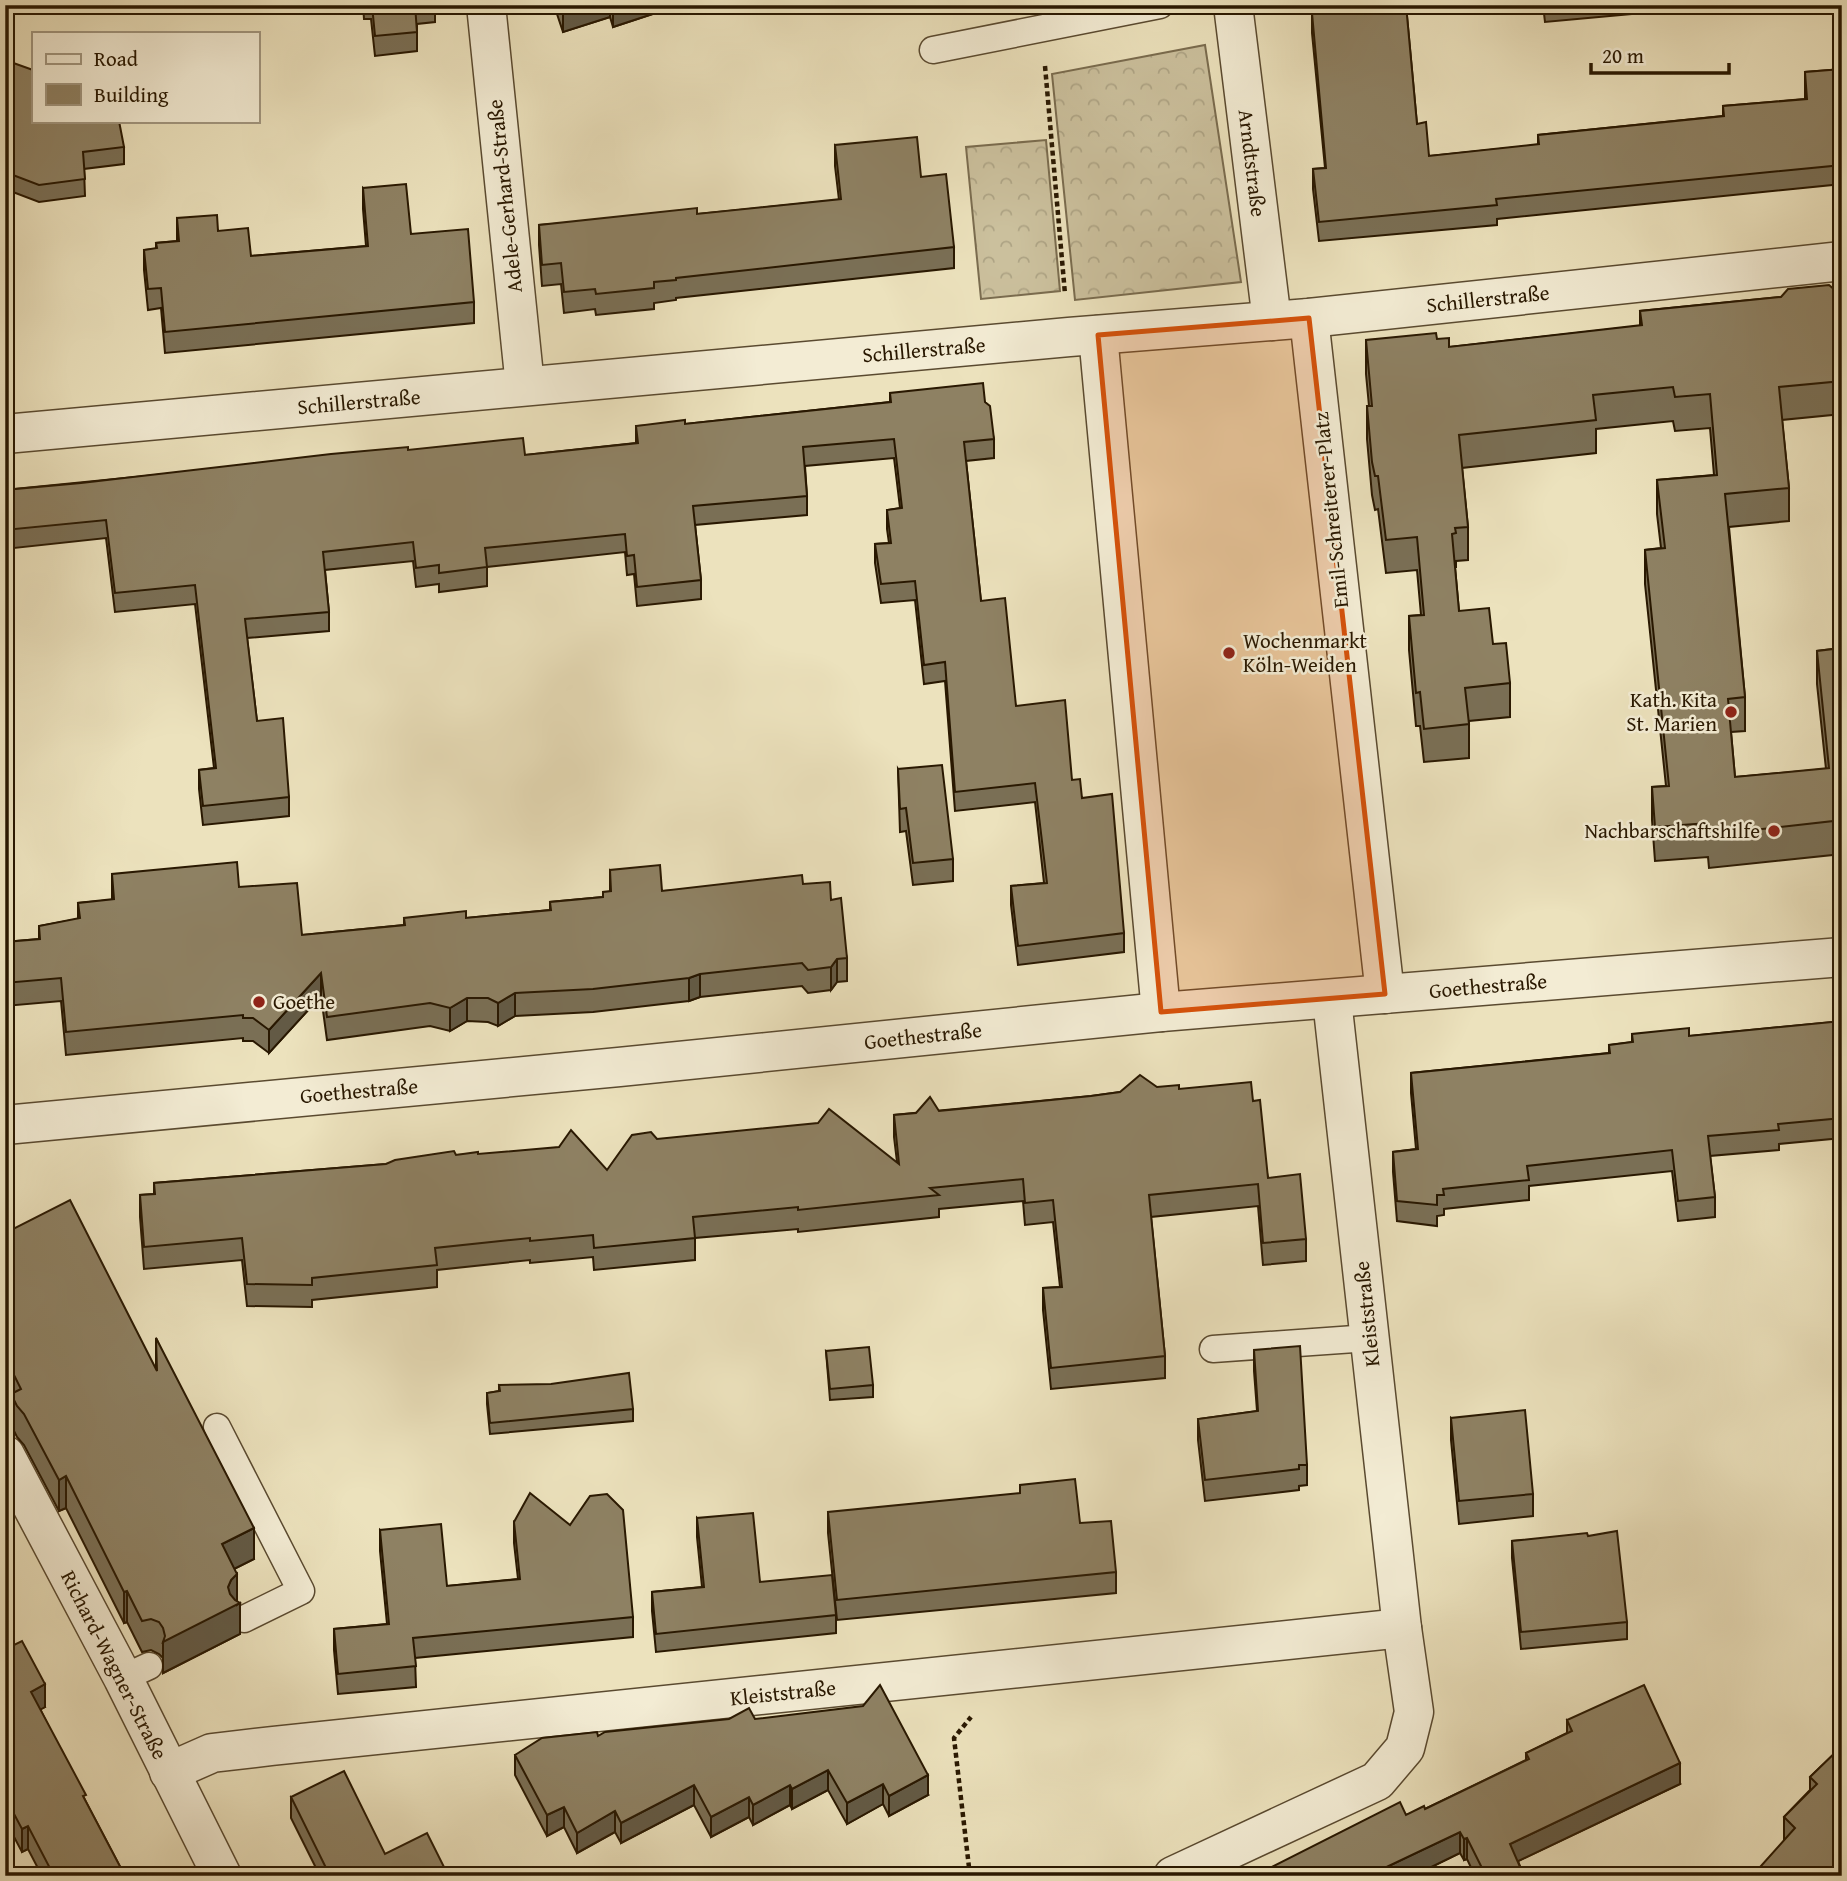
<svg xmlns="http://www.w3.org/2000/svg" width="1847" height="1881" viewBox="0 0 1847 1881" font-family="'Gentium Book Plus',serif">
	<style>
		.forest { fill: url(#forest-crowns); stroke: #7a6c4f; stroke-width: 2 }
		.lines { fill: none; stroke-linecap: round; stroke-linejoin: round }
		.service-casing { stroke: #5a4a30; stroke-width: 29 }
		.minor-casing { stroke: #5a4a30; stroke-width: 41 }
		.tertiary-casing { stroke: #5a4a30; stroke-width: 41 }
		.path { stroke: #291801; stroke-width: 4.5; stroke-dasharray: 5 3.5; stroke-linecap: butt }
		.service { stroke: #f3ecd4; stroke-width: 26 }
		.minor { stroke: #f3ecd4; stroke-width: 38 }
		.tertiary { stroke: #f3ecd4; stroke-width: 38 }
		.wall { fill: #7a6f55; stroke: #291801; stroke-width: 2 }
		.shaded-wall { fill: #635a45; stroke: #291801; stroke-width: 2 }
		.building { fill: #8e8163; stroke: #291801; stroke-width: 2 }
		.marked { fill: #d5520b; fill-opacity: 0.2; stroke: #d5520b; stroke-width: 5; stroke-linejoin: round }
		.poi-dot { fill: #8f2418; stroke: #f3ecd4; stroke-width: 2.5 }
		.labels { text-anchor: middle; stroke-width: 5; stroke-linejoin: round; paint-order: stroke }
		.street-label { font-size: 21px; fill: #291801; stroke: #f3ecd4 }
		.poi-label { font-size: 21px; fill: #291801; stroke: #f3ecd4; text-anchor: start }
	</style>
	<defs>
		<pattern id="forest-crowns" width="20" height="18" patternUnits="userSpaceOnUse" patternTransform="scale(1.75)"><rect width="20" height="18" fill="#cbc09d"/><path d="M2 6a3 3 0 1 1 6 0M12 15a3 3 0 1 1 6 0" fill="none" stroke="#aea485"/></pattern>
	</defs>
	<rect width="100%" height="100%" fill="#ece2bd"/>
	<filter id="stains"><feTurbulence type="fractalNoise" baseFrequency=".00286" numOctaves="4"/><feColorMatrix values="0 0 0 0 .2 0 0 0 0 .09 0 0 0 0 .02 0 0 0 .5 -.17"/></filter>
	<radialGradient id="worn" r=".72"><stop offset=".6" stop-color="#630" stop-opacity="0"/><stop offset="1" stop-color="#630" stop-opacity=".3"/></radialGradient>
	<g class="forest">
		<polygon points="1205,45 1241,282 1075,300 1052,74"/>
		<polygon points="1046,140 1060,291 981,299 966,147"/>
	</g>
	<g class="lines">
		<g class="service-casing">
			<g id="service">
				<polyline points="933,50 1160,5"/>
				<polyline points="1213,1349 1369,1338"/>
				<polyline points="217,1427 301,1591 244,1619"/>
				<polyline points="123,1678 149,1666"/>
			</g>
		</g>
		<g class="minor-casing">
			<g id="minor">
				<polyline points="486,5 525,386"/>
				<polyline points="1233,5 1272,321"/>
				<polyline points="1309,318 1385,994"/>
				<polyline points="1098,335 1161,1012"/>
				<polyline points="5,434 1069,337 1309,318 1842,261"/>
				<polyline points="5,1455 123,1678 222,1876"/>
				<polyline points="169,1772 212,1753 272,1746 1402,1628"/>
				<polyline points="1173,1876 1377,1781 1405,1748 1414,1712 1402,1628 1332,1000"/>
			</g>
		</g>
		<g class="tertiary-casing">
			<polyline id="tertiary" points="5,1125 619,1067 1161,1012 1842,957"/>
		</g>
		<g class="path">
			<polyline points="1045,66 1065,294"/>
			<polyline points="970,1876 954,1738 971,1717"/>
		</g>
		<use href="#service" class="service"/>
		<use href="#minor" class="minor"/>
		<use href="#tertiary" class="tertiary"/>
	</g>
	<g class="wall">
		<polygon points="363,5 435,5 435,22 417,24 417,51 375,56 371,19 364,19"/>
		<polygon points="554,5 680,5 613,27 610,17 563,32"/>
		<polygon points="1314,5 1406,5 1417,124 1429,156 1538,145 1538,135 1723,116 1723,106 1805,99 1805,72 1842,69 1842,184 1497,219 1497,225 1319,241 1313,189 1313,169 1325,168 1312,33 1312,13 1315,13"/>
		<polygon points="1543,5 1642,5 1642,13 1545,22"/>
		<polygon points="5,60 124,147 124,164 84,169 85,196 39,202 5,189"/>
		<polygon points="835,145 921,177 954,247 954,268 676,298 676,300 654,303 654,309 596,315 595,309 564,313 561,284 542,286 539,245 539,225 697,214 839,200 835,166"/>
		<polygon points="363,188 411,234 474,302 474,323 165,353 161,308 148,310 144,270 144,250 156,249 156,243 177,241 177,218 218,231 251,256 366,246 363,209"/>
		<polygon points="1842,290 1842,414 1782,420 1789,488 1789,521 1729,527 1745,697 1745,731 1731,732 1735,777 1826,769 1817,684 1817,651 1842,648 1842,854 1709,868 1708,857 1655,861 1652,820 1652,787 1666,786 1645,584 1645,550 1661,548 1657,514 1657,480 1714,475 1710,428 1675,431 1673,421 1596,429 1596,453 1462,468 1468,527 1468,560 1456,561 1456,567 1455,567 1459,611 1493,644 1510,683 1510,717 1469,721 1469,758 1424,762 1420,726 1416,726 1409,650 1409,616 1421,615 1417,570 1386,573 1378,509 1375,510 1372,495 1367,439 1367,406 1369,406 1366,374 1366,340 1437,339 1449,347 1640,326 1640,311 1781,297"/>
		<polygon points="890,393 985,402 994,439 994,458 966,461 981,601 1016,706 1072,780 1082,798 1124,933 1124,952 1018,965 1011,905 1011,886 1044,883 1035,802 955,811 945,681 924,684 915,600 881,603 875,563 875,544 889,543 887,529 887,510 900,508 894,458 805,466 807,496 807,515 695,525 701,580 701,599 637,606 634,574 627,575 625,552 487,567 487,586 439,592 439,584 416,587 413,561 325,570 329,612 329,631 247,638 257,721 289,797 289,816 203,825 199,789 199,770 214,768 195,604 115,612 106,538 5,549 5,490 408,450 525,455 636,443 636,426 685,424 890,402"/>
		<polygon points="898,769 953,859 953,881 913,885 906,831 900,832"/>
		<polygon points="610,870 662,891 803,884 831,900 847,958 847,981 837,982 831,990 808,993 802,986 700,997 689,1001 593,1012 515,1016 498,1026 488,1022 467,1021 450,1031 430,1026 327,1040 321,996 269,1053 253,1041 243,1041 243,1038 66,1055 61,1001 5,1006 5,942 39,939 39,926 78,919 78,903 112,900 112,874 239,887 302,935 404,925 404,918 466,918 550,910 550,902 603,897 610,891"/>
		<polygon points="1842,1021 1842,1138 1779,1144 1779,1150 1710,1156 1715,1197 1715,1217 1678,1221 1672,1171 1529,1186 1529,1200 1444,1209 1444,1215 1437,1216 1437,1226 1397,1221 1393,1172 1393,1152 1416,1149 1411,1093 1411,1073 1609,1053 1609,1045 1632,1042 1632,1034 1689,1036"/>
		<polygon points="1157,1087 1179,1089 1253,1101 1268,1178 1306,1239 1306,1261 1263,1265 1258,1206 1151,1217 1165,1356 1165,1378 1051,1389 1043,1310 1043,1288 1060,1287 1053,1222 1025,1225 1023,1201 939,1209 939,1217 798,1232 798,1229 695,1238 695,1260 594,1270 593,1257 530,1263 530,1260 437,1270 437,1287 312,1300 312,1307 247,1306 242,1260 144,1269 140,1217 140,1195 154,1194 154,1183 386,1164 456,1155 478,1154 607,1170 657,1139 897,1162 894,1137 894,1115 1091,1096"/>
		<polygon points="5,1233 156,1369 156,1338 254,1559 234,1569 240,1634 163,1673 163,1658 159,1654 151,1650 142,1652 127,1622 124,1623 66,1508 59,1511 24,1445 17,1437 11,1425 11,1400 5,1389"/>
		<polygon points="1254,1350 1307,1465 1307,1485 1299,1486 1299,1490 1205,1501 1198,1440 1198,1419 1257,1411 1254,1371"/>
		<polygon points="826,1351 873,1385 873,1397 830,1400"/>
		<polygon points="499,1385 633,1409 633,1421 490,1434 487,1404 487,1393 499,1391"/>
		<polygon points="1451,1418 1533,1494 1533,1516 1459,1524 1451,1440"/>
		<polygon points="828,1512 1080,1523 1116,1572 1116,1593 837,1620 828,1533"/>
		<polygon points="697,1518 760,1582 836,1615 836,1633 656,1652 652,1611 652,1592 702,1587 697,1537"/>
		<polygon points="514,1522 633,1617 633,1637 415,1658 416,1687 338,1694 334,1650 334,1629 387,1624 380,1551 380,1530 447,1586 518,1579 514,1543"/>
		<polygon points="1588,1536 1627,1622 1627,1639 1521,1649 1512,1558 1512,1541"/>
		<polygon points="5,1638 45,1707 40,1709 86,1802 125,1876 42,1876 28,1849 22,1852 5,1820"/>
		<polygon points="755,1719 928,1795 889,1816 883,1804 847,1824 828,1790 792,1809 790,1805 753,1825 749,1817 711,1837 694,1805 621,1843 615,1832 577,1853 564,1827 547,1836 515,1775 515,1755 598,1736"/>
		<polygon points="1567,1720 1680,1784 1518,1861 1524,1876 1475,1876 1467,1859 1464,1860 1460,1853 1413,1876 1258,1876 1406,1815 1425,1809 1526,1760 1526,1753 1567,1733"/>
		<polygon points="1842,1746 1842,1876 1784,1840 1784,1817 1810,1790 1810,1777"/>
		<polygon points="291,1797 385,1854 444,1873 445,1876 320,1876 291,1818"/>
	</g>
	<g class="shaded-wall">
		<polygon points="566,5 610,5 610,17 563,32 563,6"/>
		<polygon points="613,5 680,5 613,27"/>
		<polygon points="694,5 715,5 694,12"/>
		<polygon points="837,959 837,982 831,990 831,967"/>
		<polygon points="321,973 321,996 269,1053 269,1030"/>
		<polygon points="700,974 700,997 689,1001 689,978"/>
		<polygon points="515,993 515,1016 498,1026 498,1003"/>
		<polygon points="467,998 467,1021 450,1031 450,1008"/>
		<polygon points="66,1476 66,1508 59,1511 59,1480"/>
		<polygon points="254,1528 254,1559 222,1575 222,1544"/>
		<polygon points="237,1574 237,1605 240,1603 240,1634 163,1673 163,1642 228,1587 231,1580"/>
		<polygon points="127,1591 127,1622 124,1623 124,1592"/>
		<polygon points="45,1684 45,1707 31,1715 31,1692"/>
		<polygon points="1680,1763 1680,1784 1510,1865 1510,1844"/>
		<polygon points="828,1770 828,1790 792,1809 792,1789"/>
		<polygon points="928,1775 928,1795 889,1816 889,1796"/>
		<polygon points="883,1784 883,1804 847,1824 847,1803"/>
		<polygon points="694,1785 694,1805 621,1843 621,1823"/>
		<polygon points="790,1785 790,1805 753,1825 753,1805"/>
		<polygon points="749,1797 749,1817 711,1837 711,1817"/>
		<polygon points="564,1807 564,1827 547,1836 547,1815"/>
		<polygon points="615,1811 615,1832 577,1853 577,1833"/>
		<polygon points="28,1826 28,1849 22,1852 22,1829"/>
		<polygon points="1460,1832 1460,1853 1413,1876 1378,1876 1378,1871"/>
		<polygon points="1467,1838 1467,1859 1464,1860 1464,1839"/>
	</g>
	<g class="building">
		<polygon points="372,5 415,5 417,32 375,36"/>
		<polygon points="1316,5 1406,5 1417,124 1426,122 1429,156 1539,144 1538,135 1724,116 1723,106 1807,99 1805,72 1842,69 1842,165 1496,199 1497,205 1319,222 1313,169 1326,168 1312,13 1317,13"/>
		<polygon points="5,60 33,70 33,121 119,121 124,147 83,152 85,179 39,185 5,172"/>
		<polygon points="917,137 921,177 946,174 954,247 676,278 676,280 654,282 654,288 596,294 595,289 564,292 561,263 542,265 539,225 697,208 697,214 841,199 835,145"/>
		<polygon points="406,184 411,234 468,229 474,302 165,332 161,288 148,289 144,250 157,248 156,243 179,241 177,218 217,215 218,231 248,228 251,256 368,246 363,188"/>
		<polygon points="1829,285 1836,291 1842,290 1842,381 1779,387 1789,488 1725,494 1745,697 1728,699 1735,777 1829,768 1817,651 1842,648 1842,820 1709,835 1708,823 1655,827 1652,787 1669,786 1645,550 1665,548 1657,480 1717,475 1710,394 1675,397 1673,387 1593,395 1596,420 1459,435 1468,527 1455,528 1456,533 1452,534 1459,611 1489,608 1493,644 1506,643 1510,683 1465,688 1469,724 1424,729 1420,692 1416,693 1409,616 1424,615 1417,537 1386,540 1378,476 1375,476 1372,462 1367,406 1372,406 1366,340 1436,333 1437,339 1449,338 1449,347 1642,325 1640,311 1781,297 1788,289"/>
		<polygon points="983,383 985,402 990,406 994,439 964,442 981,601 1005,598 1016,706 1065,700 1072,780 1080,779 1082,798 1112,794 1124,933 1018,946 1011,886 1047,883 1035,783 955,792 945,662 924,665 915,581 881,584 875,544 891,543 887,510 902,508 894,439 803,447 807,496 693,506 701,580 637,587 634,555 627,556 625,534 485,548 487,567 439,573 439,565 416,568 413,542 323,552 329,612 245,619 257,721 283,718 289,797 203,806 199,770 216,768 195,585 115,593 106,520 5,530 5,490 81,483 331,454 408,447 408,450 523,438 525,455 638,443 636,426 685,420 685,424 891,402 890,393"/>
		<polygon points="942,765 953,859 913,863 906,808 900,809 898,769"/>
		<polygon points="237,862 239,887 297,883 302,935 405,925 404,918 466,911 466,918 551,910 550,902 603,897 603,892 611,891 610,870 660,865 662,891 802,875 803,884 830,882 831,900 841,898 847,958 837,959 831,967 808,970 802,963 700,974 689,978 593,989 515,993 498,1003 488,998 467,998 450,1008 430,1003 327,1017 321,973 269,1030 253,1018 243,1018 243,1015 66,1032 61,978 5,983 5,942 40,939 39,926 80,918 78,903 114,899 112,874"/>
		<polygon points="1842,1021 1842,1118 1778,1124 1779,1130 1708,1136 1715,1197 1678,1201 1672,1150 1527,1166 1529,1180 1443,1189 1444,1195 1437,1195 1437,1205 1397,1201 1393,1152 1418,1149 1411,1073 1610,1053 1609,1045 1633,1042 1632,1034 1689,1028 1689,1036"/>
		<polygon points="1140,1075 1157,1087 1179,1085 1179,1089 1251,1082 1253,1101 1260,1100 1268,1178 1300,1174 1306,1239 1263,1243 1258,1184 1149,1195 1165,1356 1051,1368 1043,1288 1062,1287 1053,1200 1025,1203 1023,1179 930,1188 939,1195 798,1210 798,1207 693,1217 695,1238 594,1248 593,1235 530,1241 530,1238 435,1248 437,1265 312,1278 312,1285 247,1284 242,1238 144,1247 140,1195 155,1194 154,1183 386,1164 395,1160 454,1151 456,1155 478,1152 478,1154 559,1147 571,1130 607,1170 632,1135 651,1132 657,1139 818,1123 829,1109 899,1164 894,1115 916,1113 930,1097 939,1111 1091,1096 1120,1092"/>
		<polygon points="70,1200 157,1371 156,1338 254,1528 222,1544 237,1574 231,1580 228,1587 230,1594 235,1600 240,1603 163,1642 165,1636 163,1628 159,1622 151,1619 142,1621 127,1591 124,1592 66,1476 59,1480 24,1414 17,1406 11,1394 21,1389 5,1357 5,1233"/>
		<polygon points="1300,1346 1307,1465 1299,1465 1299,1469 1205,1480 1198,1419 1258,1411 1254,1350"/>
		<polygon points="869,1347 873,1385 830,1389 826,1351"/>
		<polygon points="629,1373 633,1409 490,1423 487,1393 500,1391 499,1385 551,1384"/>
		<polygon points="1525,1410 1533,1494 1459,1501 1451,1418"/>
		<polygon points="1075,1479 1080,1523 1111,1521 1116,1572 837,1600 828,1512 1020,1493 1020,1485"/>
		<polygon points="530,1493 570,1525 590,1496 607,1494 623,1510 633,1617 413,1638 416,1666 338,1674 334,1629 389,1624 380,1530 441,1524 447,1586 520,1579 514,1522"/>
		<polygon points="753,1513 760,1582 832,1575 836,1615 656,1634 652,1592 704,1587 697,1518"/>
		<polygon points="1617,1531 1627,1622 1521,1632 1512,1541 1587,1533 1588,1536"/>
		<polygon points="5,1638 10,1647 22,1641 45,1684 31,1692 86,1795 83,1796 125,1876 54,1876 28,1826 22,1829 5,1797"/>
		<polygon points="880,1685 928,1775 889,1796 883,1784 847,1803 828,1770 792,1789 790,1785 753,1805 749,1797 711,1817 694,1785 621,1823 615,1811 577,1833 564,1807 547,1815 515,1755 542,1738 597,1732 598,1736 605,1732 729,1719 749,1708 755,1719 863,1706"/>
		<polygon points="1644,1685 1680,1763 1510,1844 1524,1876 1486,1876 1467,1838 1464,1839 1460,1832 1378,1871 1380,1876 1258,1876 1266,1870 1400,1802 1406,1815 1424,1806 1425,1809 1529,1759 1526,1753 1572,1731 1567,1720"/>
		<polygon points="1842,1746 1842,1876 1752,1876 1795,1828 1784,1817 1817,1784 1810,1777"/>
		<polygon points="344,1771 385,1854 427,1833 444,1867 442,1868 445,1876 330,1876 291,1797"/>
		<polygon points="905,1869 908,1876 892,1876"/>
	</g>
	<path class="marked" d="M1309,318L1385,994L1161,1012L1098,335Z"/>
	<g class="poi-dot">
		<circle cx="1229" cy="653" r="7"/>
		<circle cx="1731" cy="712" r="7"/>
		<circle cx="1774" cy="831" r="7"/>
		<circle cx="259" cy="1002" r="7"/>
	</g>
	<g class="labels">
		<g class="street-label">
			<text transform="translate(1252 163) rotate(83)" y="7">Arndtstraße</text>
			<text transform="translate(505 196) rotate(-96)" y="7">Adele-Gerhard-Straße</text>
			<text transform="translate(1488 299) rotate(-6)" y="7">Schillerstraße</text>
			<text transform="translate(924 350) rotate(-5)" y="7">Schillerstraße</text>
			<text transform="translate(359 402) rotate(-5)" y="7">Schillerstraße</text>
			<text transform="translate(1331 510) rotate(-96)" y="7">Emil-Schreiterer-Platz</text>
			<text transform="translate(1488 986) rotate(-5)" y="7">Goethestraße</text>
			<text transform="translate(923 1036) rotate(-6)" y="7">Goethestraße</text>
			<text transform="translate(359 1091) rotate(-5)" y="7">Goethestraße</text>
			<text transform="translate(1367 1314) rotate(-96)" y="7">Kleiststraße</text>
			<text transform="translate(114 1665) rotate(63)" y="7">Richard-Wagner-Straße</text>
			<text transform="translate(783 1693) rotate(-6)" y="7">Kleiststraße</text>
		</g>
		<g class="poi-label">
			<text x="1243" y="648">Wochenmarkt<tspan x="1243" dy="24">Köln-Weiden</tspan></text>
			<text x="1717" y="707" text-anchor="end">Kath. Kita<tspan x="1717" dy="24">St. Marien</tspan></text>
			<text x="1760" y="838" text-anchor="end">Nachbarschaftshilfe</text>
			<text x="273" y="1009">Goethe</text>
		</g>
	</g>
	<rect width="1847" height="1881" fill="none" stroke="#ece2bd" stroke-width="28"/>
	<rect x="7" y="7" width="1833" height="1867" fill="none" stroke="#291801" stroke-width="3.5"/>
	<rect x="14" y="14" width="1819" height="1853" fill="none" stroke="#291801" stroke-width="2"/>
	<rect x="32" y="32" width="228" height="91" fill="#f3ecd4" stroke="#a29780" stroke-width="2"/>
	<rect x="46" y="54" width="35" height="10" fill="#f3ecd4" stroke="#a29780" stroke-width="2"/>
	<text x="94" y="66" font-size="21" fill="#291801">Road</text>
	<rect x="46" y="84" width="35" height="21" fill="#8e8163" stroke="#a29780" stroke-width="2"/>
	<text x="94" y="102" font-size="21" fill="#291801">Building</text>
	<path d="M1591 63v10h138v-10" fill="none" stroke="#291801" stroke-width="3.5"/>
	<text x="1602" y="63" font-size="21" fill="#291801" stroke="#f3ecd4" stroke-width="5" paint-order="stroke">20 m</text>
	<rect width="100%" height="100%" filter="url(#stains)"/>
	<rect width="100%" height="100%" fill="url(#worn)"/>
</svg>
